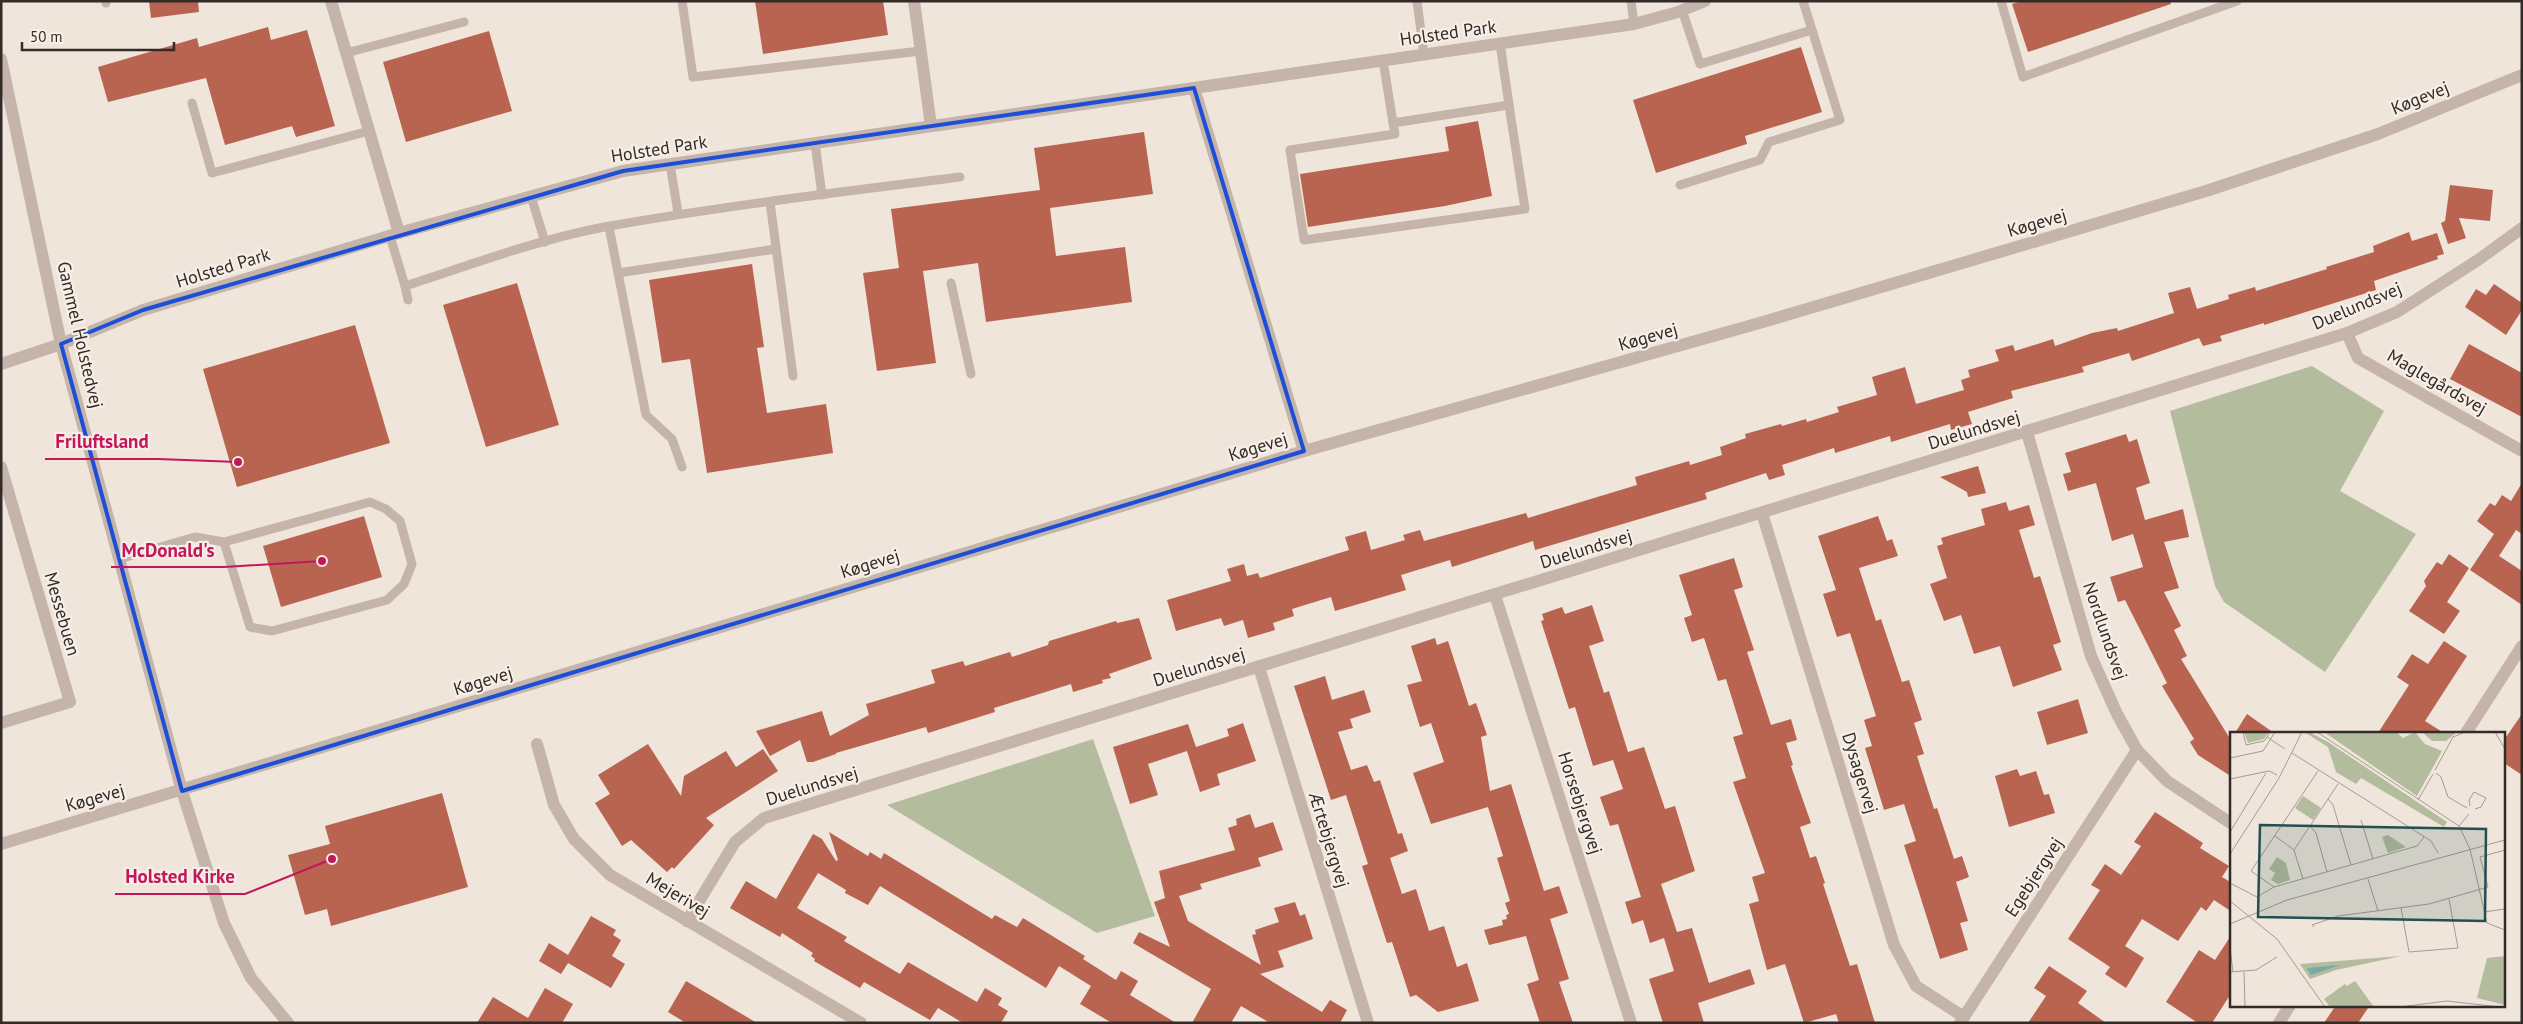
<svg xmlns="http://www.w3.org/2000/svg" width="2523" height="1024" viewBox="0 0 2523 1024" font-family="'PT Sans',sans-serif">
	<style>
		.green { fill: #b3bc9d }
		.building { fill: #b86450 }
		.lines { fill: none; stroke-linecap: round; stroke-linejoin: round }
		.service { stroke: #c5b4a9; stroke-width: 9 }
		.minor { stroke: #c5b4a9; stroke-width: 12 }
		.tertiary { stroke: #c5b4a9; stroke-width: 12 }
		.marked { fill: none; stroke: #1d4ed8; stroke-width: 4; stroke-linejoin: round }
		.labels { text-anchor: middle; stroke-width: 4.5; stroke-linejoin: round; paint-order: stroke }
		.street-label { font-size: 18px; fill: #332b28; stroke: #f7efe7 }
		.inset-road { fill: none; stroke: #a49b93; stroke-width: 1 }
		.view { fill: #224f50; fill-opacity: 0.15; stroke: #224f50; stroke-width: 2.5 }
		.inset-edge { fill: none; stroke: #332b28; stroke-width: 2.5 }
		.leader { fill: none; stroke: #c2185b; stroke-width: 2 }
		.callout-dot { fill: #c2185b; stroke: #f7efe7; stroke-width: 2 }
		.callout-label { font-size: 19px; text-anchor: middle; font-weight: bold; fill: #c2185b; stroke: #f7efe7; stroke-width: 4.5; stroke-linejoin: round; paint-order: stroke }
	</style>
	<rect width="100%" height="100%" fill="#efe5db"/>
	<g class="green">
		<polygon points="2312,366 2384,411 2340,491 2416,534 2325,672 2224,602 2215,586 2170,411"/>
		<polygon points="1093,739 1155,916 1097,933 887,805"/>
	</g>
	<g class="building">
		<polygon points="149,1 198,1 199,12 151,18"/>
		<polygon points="755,1 883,1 888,35 763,54"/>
		<polygon points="2022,1 2170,1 2171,4 2028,52 2012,4"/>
		<polygon points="268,27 271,40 307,30 335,126 296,137 292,126 225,145 206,78 108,102 98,67 197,38 199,47"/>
		<polygon points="489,31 512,111 406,142 383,62"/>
		<polygon points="1801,47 1822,112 1745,136 1747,144 1656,173 1633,100"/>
		<polygon points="1478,121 1492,196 1445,206 1308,227 1300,174 1449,151 1445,127"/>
		<polygon points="1144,132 1153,194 1050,208 1056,256 1125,247 1132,302 986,322 978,263 923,271 936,363 877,371 863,273 899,268 891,209 1040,190 1034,148"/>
		<polygon points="2450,185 2493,190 2490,221 2459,218 2466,238 2448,244 2441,223 2445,221"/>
		<polygon points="2409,232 2412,241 2437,233 2444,254 2437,256 2438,259 2374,281 2376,290 2264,325 2264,323 2220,336 2222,341 2203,346 2199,338 2132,361 2129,353 2082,367 2084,372 2011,391 2013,398 1968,412 1972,424 1951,430 1950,424 1891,442 1890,436 1835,453 1834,448 1782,465 1785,475 1769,480 1766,473 1705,493 1707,499 1535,550 1533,541 1452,567 1450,560 1401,575 1406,590 1335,611 1331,597 1292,609 1294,616 1273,623 1275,630 1248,638 1243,620 1224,626 1221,618 1176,631 1167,600 1231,581 1227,569 1244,564 1247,576 1258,573 1260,578 1349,550 1345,537 1366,531 1371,550 1405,540 1403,535 1420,530 1424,541 1526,513 1528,518 1637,485 1635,477 1689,461 1690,465 1722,455 1720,447 1746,438 1745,434 1781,424 1782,426 1806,419 1807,422 1839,412 1837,407 1877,395 1872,377 1905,367 1916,404 1964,390 1961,380 1970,377 1968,370 1999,361 1995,350 2013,345 2015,351 2053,339 2055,346 2092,333 2117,328 2118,331 2174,313 2168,293 2190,287 2197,309 2229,299 2228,295 2255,287 2256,291 2327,269 2326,267 2374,252 2373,246"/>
		<polygon points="752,264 764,347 757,348 767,413 826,404 833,453 707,473 690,359 662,363 649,280"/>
		<polygon points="517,283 559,425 486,447 443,305"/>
		<polygon points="2494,284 2522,303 2522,310 2506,335 2465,307 2476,289 2486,295"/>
		<polygon points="355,325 390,443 237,487 203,369"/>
		<polygon points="2469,344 2522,373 2522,417 2450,379"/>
		<polygon points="2126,434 2129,442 2137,439 2150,483 2136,488 2145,520 2183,509 2189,537 2164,542 2179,588 2164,592 2181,626 2174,630 2187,656 2181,659 2232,742 2232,777 2198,755 2190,742 2194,739 2162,686 2167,683 2125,600 2118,602 2110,577 2143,567 2133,534 2112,541 2096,483 2068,491 2063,474 2071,472 2065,453"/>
		<polygon points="1978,466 1986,493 1968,497 1967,492 1940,477"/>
		<polygon points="2522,483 2522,534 2516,530 2499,556 2522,571 2522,605 2470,570 2494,534 2477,521 2490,503 2495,506 2502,495 2511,501"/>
		<polygon points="2006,502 2009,511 2029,505 2035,525 2019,530 2034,578 2040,576 2061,642 2053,645 2062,670 2013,687 2000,646 1974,654 1961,615 1944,621 1930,584 1947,578 1937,546 1943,544 1941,538 1985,525 1981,509"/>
		<polygon points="364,516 382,577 281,607 263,546"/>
		<polygon points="1878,516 1887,541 1892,539 1898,556 1859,568 1876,621 1881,619 1902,682 1909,680 1922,720 1914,723 1924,754 1917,756 1934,809 1937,808 1954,859 1962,856 1969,877 1956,882 1968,921 1960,923 1968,950 1940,959 1904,845 1916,841 1904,804 1884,810 1865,748 1872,746 1864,720 1876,716 1850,633 1837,637 1823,594 1836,590 1818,536"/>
		<polygon points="2449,554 2469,568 2447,602 2460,611 2444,634 2409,611 2426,586 2424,581 2437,562 2442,565"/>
		<polygon points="1734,558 1743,587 1734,590 1754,650 1747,652 1771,725 1791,719 1797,740 1786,743 1793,765 1791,766 1811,823 1800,827 1810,858 1816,856 1825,883 1823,884 1850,966 1857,964 1875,1023 1839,1023 1836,1014 1804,1023 1785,964 1767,970 1749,904 1759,901 1752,877 1765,873 1733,782 1746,778 1733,737 1743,734 1726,679 1718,681 1704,638 1692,642 1684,618 1692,615 1679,575"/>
		<polygon points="1592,605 1604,641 1589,646 1604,693 1609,691 1628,752 1644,747 1665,809 1675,806 1695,871 1661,884 1677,932 1692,928 1709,983 1750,969 1755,984 1698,1003 1704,1023 1663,1023 1649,979 1674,971 1664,938 1650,943 1643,920 1632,924 1625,902 1641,897 1618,824 1610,826 1600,797 1623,789 1613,760 1593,766 1575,707 1569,709 1541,621 1544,620 1542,614 1562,607 1565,614"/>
		<polygon points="1139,618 1152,659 1109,674 1111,678 1102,680 1103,683 1073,692 1071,684 994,708 995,712 928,733 926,727 836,753 836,754 813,762 807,762 800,740 770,756 756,731 822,711 830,736 869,715 866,704 935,683 931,670 963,661 965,666 1010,652 1012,657 1048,645 1049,641 1116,621 1117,623"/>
		<polygon points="1435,638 1437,645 1448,641 1469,706 1476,703 1487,735 1481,737 1490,791 1511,784 1544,891 1559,886 1568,913 1550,919 1569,979 1559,982 1573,1023 1540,1023 1527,984 1539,980 1526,936 1489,945 1484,930 1503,925 1502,920 1507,919 1506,915 1509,914 1505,903 1510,901 1497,858 1503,856 1488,807 1431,824 1413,773 1444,762 1431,723 1420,727 1407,685 1422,681 1411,646"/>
		<polygon points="2444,641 2467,656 2425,721 2444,733 2378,733 2409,685 2397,677 2412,654 2428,664"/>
		<polygon points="1325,676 1332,700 1364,690 1371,712 1350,719 1353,728 1338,732 1351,770 1367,765 1374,782 1380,780 1398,834 1402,833 1408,851 1390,858 1402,894 1416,889 1429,931 1444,926 1457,967 1467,963 1479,1001 1438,1012 1416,995 1410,997 1392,942 1387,943 1362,866 1368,864 1346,795 1331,800 1294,686"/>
		<polygon points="2078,699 2088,733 2047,745 2037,712"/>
		<polygon points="2247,714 2274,733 2235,733"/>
		<polygon points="2522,714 2522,775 2504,763 2504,740"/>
		<polygon points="1243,723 1256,761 1217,774 1220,785 1200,792 1187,751 1148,764 1158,795 1130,804 1113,747 1188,724 1196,747 1229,736 1227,729"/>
		<polygon points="648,744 681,796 684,776 726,751 736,767 763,749 778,771 706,818 714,825 674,869 672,867 667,872 631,840 622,846 595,803 610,794 598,775"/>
		<polygon points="2017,769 2020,776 2036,771 2044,795 2049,794 2055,813 2009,827 1995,776"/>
		<polygon points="442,793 468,887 331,926 327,909 305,915 288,855 330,844 325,826"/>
		<polygon points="2155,812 2203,843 2200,848 2229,866 2222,877 2232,883 2232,912 2214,900 2206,911 2201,907 2178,941 2142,919 2125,946 2144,958 2126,988 2105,974 2110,967 2068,939 2100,890 2091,885 2105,864 2121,875 2141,846 2134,842"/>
		<polygon points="1250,814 1255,828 1273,822 1283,850 1258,858 1261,866 1200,884 1202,889 1179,896 1188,921 1261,965 1252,935 1256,934 1255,930 1279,922 1274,908 1295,902 1300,916 1305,914 1313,939 1278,951 1284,967 1260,974 1322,1012 1330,1000 1347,1010 1340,1023 1270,1023 1241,1006 1231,1023 1192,1023 1211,989 1133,943 1139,932 1170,947 1154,902 1165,898 1159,871 1235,850 1228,828 1237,825 1236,819"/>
		<polygon points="829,832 868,856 870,852 881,859 884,853 992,919 995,915 1017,927 1023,918 1085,956 1083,959 1116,980 1121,971 1138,981 1130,995 1176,1023 1112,1023 1080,1004 1091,986 1059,966 1046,988 880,886 868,905 845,893 846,890 818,873 797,908 847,937 844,941 900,974 908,962 977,1002 985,988 1002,998 998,1005 1008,1011 1001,1023 963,1023 938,1008 930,1020 864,982 860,988 814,961 815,959 811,956 813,953 782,933 780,937 730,908 746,881 776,899 813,834 822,839 836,861 838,860"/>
		<polygon points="591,916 616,930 613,935 621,940 612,956 625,964 611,988 568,963 561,974 539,961 549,943 568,955"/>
		<polygon points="2232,934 2232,992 2212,1023 2198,1023 2166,1002 2199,950 2215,960"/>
		<polygon points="2049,966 2087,991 2078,1003 2106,1023 2028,1023 2046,996 2034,988"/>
		<polygon points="686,981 757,1023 686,1023 668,1012"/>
		<polygon points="545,988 573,1004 562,1023 477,1023 493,997 528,1018"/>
		<polygon points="2336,1005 2370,1005 2358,1023 2324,1023"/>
	</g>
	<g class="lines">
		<g class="service">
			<polyline points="682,1 693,77 921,51"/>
			<polyline points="1417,1 1424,55"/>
			<polyline points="1631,1 1634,24"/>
			<polyline points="2001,1 2023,77 2237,1"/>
			<polyline points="106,3 106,1"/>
			<polyline points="1682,10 1700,64 1812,30"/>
			<polyline points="346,53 464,22"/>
			<polyline points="1383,60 1393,123 1509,105 1500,43"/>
			<polyline points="192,103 212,173 369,131"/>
			<polyline points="1393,123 1395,134 1290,150 1304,240 1525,209 1509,105"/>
			<polyline points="815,143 822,195"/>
			<polyline points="670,164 678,213"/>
			<polyline points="1680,185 1760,160 1769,142 1840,120 1803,1"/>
			<polyline points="531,196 545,242"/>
			<polyline points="770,202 793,376"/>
			<polyline points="609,227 646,415 672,439 682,467"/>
			<path d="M390,236L405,286C470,265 536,240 604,227C722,206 842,192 960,177"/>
			<polyline points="618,273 776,249"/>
			<polyline points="951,283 971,374"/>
			<polyline points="405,286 408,300"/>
			<polyline points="119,559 195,537 224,542 370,502 386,509 400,521 412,564 404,584 387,600 272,631 250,627 224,542"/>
		</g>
		<g class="minor">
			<polyline points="331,1 399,233"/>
			<polyline points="914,1 931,126"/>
			<polyline points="1,59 61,344 182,791"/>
			<polyline points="1194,88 1304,451"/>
			<polyline points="2347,333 2358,358 2522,451"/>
			<polyline points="1,364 61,344 143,310 399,233 623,171 1634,24 1678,12 1705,1"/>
			<polyline points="2027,432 2091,656 2117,714 2137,750 2167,781 2232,824"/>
			<polyline points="1,467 70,702 1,723"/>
			<polyline points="1762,513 1894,945 1916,986 1964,1017"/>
			<polyline points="1495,595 1631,1023"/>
			<polyline points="1259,667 1368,1023"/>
			<polyline points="2466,733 2522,646"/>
			<polyline points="537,744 554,805 574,839 610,875 861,1023"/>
			<polyline points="687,921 735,842 764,818 2347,333 2397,312 2478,260 2522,228"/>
			<polyline points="1960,1023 2137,750"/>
			<polyline points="2279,1023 2290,1005"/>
		</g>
		<g class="tertiary">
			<polyline points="182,791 224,923 251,978 288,1023"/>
			<polyline points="1,844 1304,451 1756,324 2206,191 2378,134 2522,75"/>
		</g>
	</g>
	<path class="marked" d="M1194,88L1304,451L182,791L61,344L143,310L623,171Z"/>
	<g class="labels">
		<g class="street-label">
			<text transform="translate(1448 33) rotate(-8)" y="6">Holsted Park</text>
			<text transform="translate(2420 98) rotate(-22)" y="6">Køgevej</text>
			<text transform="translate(659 149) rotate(-9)" y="6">Holsted Park</text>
			<text transform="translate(2037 223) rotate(-16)" y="6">Køgevej</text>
			<text transform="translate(223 268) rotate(-17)" y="6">Holsted Park</text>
			<text transform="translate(2357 306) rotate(-23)" y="6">Duelundsvej</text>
			<text transform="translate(80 335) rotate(77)" y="6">Gammel Holstedvej</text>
			<text transform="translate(1648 337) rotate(-16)" y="6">Køgevej</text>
			<text transform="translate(2437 382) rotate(30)" y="6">Maglegårdsvej</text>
			<text transform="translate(1974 430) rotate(-17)" y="6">Duelundsvej</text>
			<text transform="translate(1258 447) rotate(-17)" y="6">Køgevej</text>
			<text transform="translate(1586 549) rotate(-17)" y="6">Duelundsvej</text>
			<text transform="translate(870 564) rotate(-17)" y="6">Køgevej</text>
			<text transform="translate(62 614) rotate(74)" y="6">Messebuen</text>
			<text transform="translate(2105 631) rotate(71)" y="6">Nordlundsvej</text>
			<text transform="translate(1199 667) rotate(-17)" y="6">Duelundsvej</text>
			<text transform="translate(483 681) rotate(-17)" y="6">Køgevej</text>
			<text transform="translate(1860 773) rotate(73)" y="6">Dysagervej</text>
			<text transform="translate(812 786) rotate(-17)" y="6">Duelundsvej</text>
			<text transform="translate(95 798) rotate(-16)" y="6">Køgevej</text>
			<text transform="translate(1580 803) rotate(72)" y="6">Horsebjergvej</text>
			<text transform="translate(1329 840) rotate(73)" y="6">Ærtebjergvej</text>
			<text transform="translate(2034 877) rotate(-57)" y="6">Egebjergvej</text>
			<text transform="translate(678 895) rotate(31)" y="6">Mejerivej</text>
		</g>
	</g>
	<g transform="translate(2230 732)">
		<rect width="275" height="275" fill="#efe5db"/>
		<path d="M14,0H36L38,1L34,7L18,11ZM79,0L98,10L217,90L214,95L131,46L126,52L106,40L98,15L76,1ZM94,0H166L173,6L185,0L195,12L212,19L187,64ZM192,0H227L216,9H202ZM73,64L91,76L83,88L65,76ZM158,103L176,115L158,121L152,105ZM47,125L56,131L60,148L48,152L41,148L45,141L39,137ZM171,224L106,238L80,247L70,232ZM275,224V273L247,266L257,226ZM125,249L144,275H100L94,267L115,252L117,254Z" fill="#b3bc9d"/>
		<path d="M110,233L81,243L77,237L78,236Z" fill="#7da8a8"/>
		<path class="inset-road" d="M13,0L16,13L34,9L37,5M40,0L37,5L55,17M87,0L229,94L240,117L257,191L275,198M265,0L275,17M62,21L201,109L208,121M0,26L33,19L45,0M205,38L223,5L235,0M206,41L211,45L218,65L237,76M0,47L39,39L47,43M98,67L103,73L121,133M188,68L203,42M240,74L239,68L244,60L256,66L251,75L245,77M131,88L143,127M80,94L86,101L97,140M229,94L239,82M0,100L36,41M45,104L64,118L73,147M64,118L108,52M0,122L49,46L72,0M138,147L148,179M0,151L27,165L44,155L187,114L194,105M44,155L21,139L88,39M0,169L47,207L95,275M171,176L179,220L228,216L219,167M254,180L275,177M0,192L57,168L275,108M84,195L82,193L108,184L199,172L258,155L250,125L275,118M0,216L3,240M0,240L26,238L47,225M14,240L15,275M170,275L217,269L270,275"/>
		<path class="view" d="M30,93L256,97L255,189L28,185Z"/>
		<rect width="275" height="275" class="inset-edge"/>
	</g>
	<path class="leader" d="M238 462L158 459H45M322 561L224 567H111M332 859L245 894H115"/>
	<g class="callout-dot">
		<circle cx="238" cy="462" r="5"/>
		<circle cx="322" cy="561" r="5"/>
		<circle cx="332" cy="859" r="5"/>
	</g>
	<g class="callout-label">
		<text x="102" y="448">Friluftsland</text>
		<text x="168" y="557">McDonald's</text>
		<text x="180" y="883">Holsted Kirke</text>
	</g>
	<rect width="2523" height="1024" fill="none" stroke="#332b28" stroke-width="5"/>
	<path d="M22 42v8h152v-8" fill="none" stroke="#332b28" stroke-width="2.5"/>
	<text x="30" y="42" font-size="15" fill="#332b28" stroke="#f7efe7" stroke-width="4" paint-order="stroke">50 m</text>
</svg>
